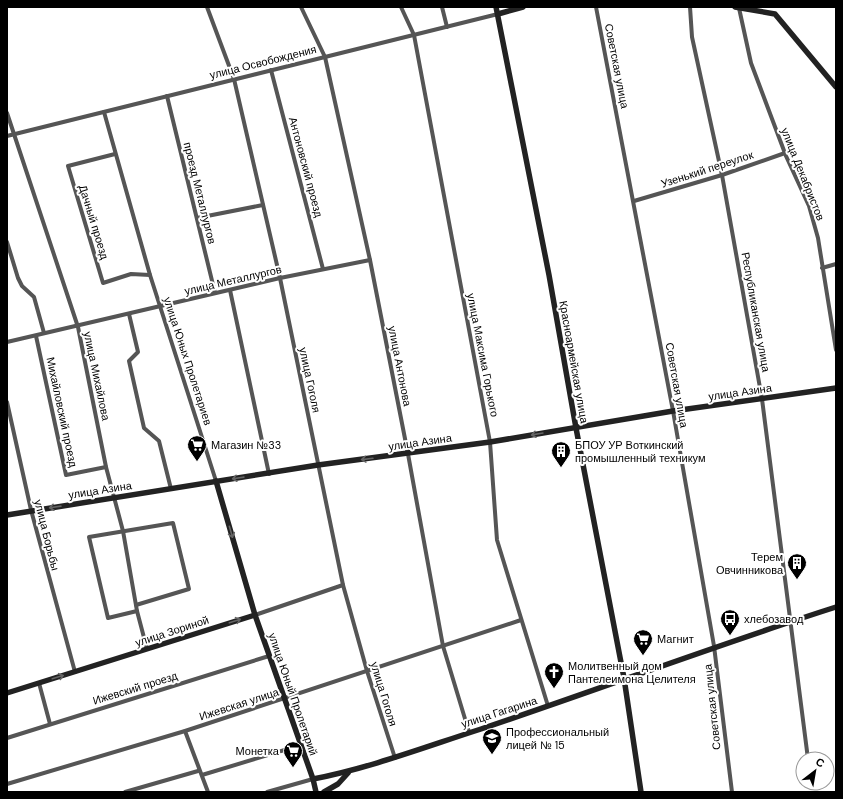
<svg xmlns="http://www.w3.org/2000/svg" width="843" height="799" viewBox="0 0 843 799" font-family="'DM Sans',sans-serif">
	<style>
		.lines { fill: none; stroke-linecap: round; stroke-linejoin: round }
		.street { stroke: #555; stroke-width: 4 }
		.secondary { stroke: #222; stroke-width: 5.5 }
		.oneway { stroke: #646464 }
		.labels { text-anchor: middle; stroke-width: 4; stroke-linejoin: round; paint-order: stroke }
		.street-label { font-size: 11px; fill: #000; stroke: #fff }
		.poi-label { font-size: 11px; fill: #000; stroke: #fff; text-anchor: start }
	</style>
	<rect width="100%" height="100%" fill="#fff"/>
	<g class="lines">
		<g class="street">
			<polyline points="207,7 234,79 280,278 343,585 367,671 395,758"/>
			<polyline points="301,7 325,57 370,260 408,454 443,646 469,732"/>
			<polyline points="401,7 414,35 490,442 497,540 548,706"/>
			<polyline points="442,7 447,27"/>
			<polyline points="596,7 673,411 714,646 732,792"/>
			<polyline points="690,7 692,37 722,175 762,399 808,759"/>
			<polyline points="739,8 751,63 786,156 809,206 818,238 836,350"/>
			<polyline points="271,70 323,269"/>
			<polyline points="167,96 215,293"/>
			<polyline points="104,112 150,275 216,481"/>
			<polyline points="7,113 78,327 106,467 123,531 137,611 147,649"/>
			<polyline points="7,136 498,14"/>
			<polyline points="115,154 68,166 103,283 131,274 150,275"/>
			<polyline points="634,201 722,175 785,153"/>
			<polyline points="197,218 263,205"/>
			<polyline points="7,242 18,278 22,286 34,297 44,333"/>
			<polyline points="822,268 836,264"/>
			<polyline points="230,290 269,474"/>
			<polyline points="129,314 138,352 129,361 144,428 159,441 171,489"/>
			<polyline points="36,336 66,475 106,467"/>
			<polyline points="7,342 280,278 370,260"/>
			<polyline points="7,402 31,510 75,672"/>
			<polyline points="136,605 189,589 173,523 89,537 108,618 137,611"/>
			<polyline points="255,615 343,585"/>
			<polyline points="39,683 50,724"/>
			<polyline points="185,731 208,792"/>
			<polyline points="7,738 269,656"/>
			<polyline points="202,775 301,745"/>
			<polyline points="7,784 185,731 521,620"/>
			<polyline points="125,792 198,771"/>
			<polyline points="267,792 313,779"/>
		</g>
		<g class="secondary">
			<polyline points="496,7 549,275 576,428 624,678 641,792"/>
			<polyline points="735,7 775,14 836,87"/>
			<polyline points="498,14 523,7"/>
			<polyline points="216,481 255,615 313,779"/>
			<polyline points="7,515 318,465 490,442 673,411 836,388"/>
			<polyline points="7,693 255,615"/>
			<path d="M316,792L313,779C370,768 425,747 481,729C600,689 717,645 836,607"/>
			<polyline points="324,792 338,784 348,773"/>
		</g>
	</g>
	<defs><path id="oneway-shaft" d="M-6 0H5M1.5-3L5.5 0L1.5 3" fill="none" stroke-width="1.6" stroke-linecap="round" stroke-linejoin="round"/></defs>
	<g class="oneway">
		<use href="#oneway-shaft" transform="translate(537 434) rotate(170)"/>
		<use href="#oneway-shaft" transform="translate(367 459) rotate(173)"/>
		<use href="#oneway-shaft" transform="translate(238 478) rotate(172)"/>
		<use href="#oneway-shaft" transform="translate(55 507) rotate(172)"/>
		<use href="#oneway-shaft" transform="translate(231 532) rotate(74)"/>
		<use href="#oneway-shaft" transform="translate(235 621) rotate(-18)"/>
		<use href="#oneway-shaft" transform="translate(58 677) rotate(-17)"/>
	</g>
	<defs>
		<g id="supermarket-pin" transform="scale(1)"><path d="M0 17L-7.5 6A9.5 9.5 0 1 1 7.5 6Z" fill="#000" stroke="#fff"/><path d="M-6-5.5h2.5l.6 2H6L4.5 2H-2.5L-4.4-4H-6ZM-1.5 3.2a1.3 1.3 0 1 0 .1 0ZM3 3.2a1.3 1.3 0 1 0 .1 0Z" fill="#fff"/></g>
		<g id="building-pin" transform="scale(1)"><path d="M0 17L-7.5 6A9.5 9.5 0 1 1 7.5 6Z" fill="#000" stroke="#fff"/><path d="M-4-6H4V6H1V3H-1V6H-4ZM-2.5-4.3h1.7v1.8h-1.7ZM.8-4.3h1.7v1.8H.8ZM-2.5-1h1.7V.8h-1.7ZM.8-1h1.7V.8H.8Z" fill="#fff"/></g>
		<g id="bus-pin" transform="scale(1)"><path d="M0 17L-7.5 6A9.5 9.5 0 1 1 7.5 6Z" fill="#000" stroke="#fff"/><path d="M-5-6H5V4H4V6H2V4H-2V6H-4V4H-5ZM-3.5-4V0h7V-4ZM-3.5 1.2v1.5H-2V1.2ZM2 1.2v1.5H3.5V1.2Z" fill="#fff"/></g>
		<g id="church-pin" transform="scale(1)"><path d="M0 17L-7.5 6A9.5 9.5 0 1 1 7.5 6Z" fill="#000" stroke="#fff"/><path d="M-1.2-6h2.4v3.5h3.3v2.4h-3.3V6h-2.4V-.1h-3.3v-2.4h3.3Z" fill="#fff"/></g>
		<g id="university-pin" transform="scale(1)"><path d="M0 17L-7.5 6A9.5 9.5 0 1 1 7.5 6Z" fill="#000" stroke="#fff"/><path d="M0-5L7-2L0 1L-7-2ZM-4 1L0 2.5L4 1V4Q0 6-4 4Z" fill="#fff"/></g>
	</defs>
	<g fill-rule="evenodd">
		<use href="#supermarket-pin" x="197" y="445"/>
		<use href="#building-pin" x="561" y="451"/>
		<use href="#building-pin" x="797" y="563"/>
		<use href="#bus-pin" x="730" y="619"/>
		<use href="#supermarket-pin" x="643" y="639"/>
		<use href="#church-pin" x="554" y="672"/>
		<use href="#university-pin" x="492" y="738"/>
		<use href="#supermarket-pin" x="293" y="751"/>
	</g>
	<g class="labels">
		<g class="street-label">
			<text transform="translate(263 62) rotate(-14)" y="4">улица Освобождения</text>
			<text transform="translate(617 66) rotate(79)" y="4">Советская улица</text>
			<text transform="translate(306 167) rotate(75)" y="4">Антоновский проезд</text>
			<text transform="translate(707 169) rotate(-18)" y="4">Узенький переулок</text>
			<text transform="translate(803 174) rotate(68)" y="4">улица Декабристов</text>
			<text transform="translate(200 193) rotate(76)" y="4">проезд Металлургов</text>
			<text transform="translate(94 222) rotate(73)" y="4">Дачный проезд</text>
			<text transform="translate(233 280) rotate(-13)" y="4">улица Металлургов</text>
			<text transform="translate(756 312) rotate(80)" y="4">Республиканская улица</text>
			<text transform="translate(483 355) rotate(79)" y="4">улица Максима Горького</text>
			<text transform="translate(188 361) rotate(72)" y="4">улица Юных Пролетариев</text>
			<text transform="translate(574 362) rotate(80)" y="4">Красноармейская улица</text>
			<text transform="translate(400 366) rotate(79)" y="4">улица Антонова</text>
			<text transform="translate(97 376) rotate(78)" y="4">улица Михайлова</text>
			<text transform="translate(310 380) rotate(78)" y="4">улица Гоголя</text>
			<text transform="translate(677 385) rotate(80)" y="4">Советская улица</text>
			<text transform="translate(740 392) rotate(-8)" y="4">улица Азина</text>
			<text transform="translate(62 412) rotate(78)" y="4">Михайловский проезд</text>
			<text transform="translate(420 442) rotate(-8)" y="4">улица Азина</text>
			<text transform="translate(100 490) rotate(-9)" y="4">улица Азина</text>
			<text transform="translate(47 535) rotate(76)" y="4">улица Борьбы</text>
			<text transform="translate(172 631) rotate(-18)" y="4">улица Зориной</text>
			<text transform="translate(135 688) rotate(-17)" y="4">Ижевский проезд</text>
			<text transform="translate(293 694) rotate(71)" y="4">улица Юный Пролетарий</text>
			<text transform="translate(384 694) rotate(73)" y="4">улица Гоголя</text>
			<text transform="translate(239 704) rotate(-18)" y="4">Ижевская улица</text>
			<text transform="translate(712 707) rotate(-96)" y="4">Советская улица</text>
			<text transform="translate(499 712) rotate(-18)" y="4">улица Гагарина</text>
		</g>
		<g class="poi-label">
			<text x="211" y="449">Магазин №33</text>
			<text x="575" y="449">БПОУ УР Воткинский<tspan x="575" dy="13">промышленный техникум</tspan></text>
			<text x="783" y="561" text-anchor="end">Терем<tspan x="783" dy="13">Овчинникова</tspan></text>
			<text x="744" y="623">хлебозавод</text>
			<text x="657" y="643">Магнит</text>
			<text x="568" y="670">Молитвенный дом<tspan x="568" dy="13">Пантелеимона Целителя</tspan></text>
			<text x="506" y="736">Профессиональный<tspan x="506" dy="13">лицей № 15</tspan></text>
			<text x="279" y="755" text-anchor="end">Монетка</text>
		</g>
	</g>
	<rect width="843" height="799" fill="none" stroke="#000000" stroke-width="16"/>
	<g transform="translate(815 771) rotate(31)"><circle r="19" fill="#ffffff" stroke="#999999"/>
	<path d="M0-3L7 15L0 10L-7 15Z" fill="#000000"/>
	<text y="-6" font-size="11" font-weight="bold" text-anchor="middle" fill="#000000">С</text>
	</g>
</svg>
